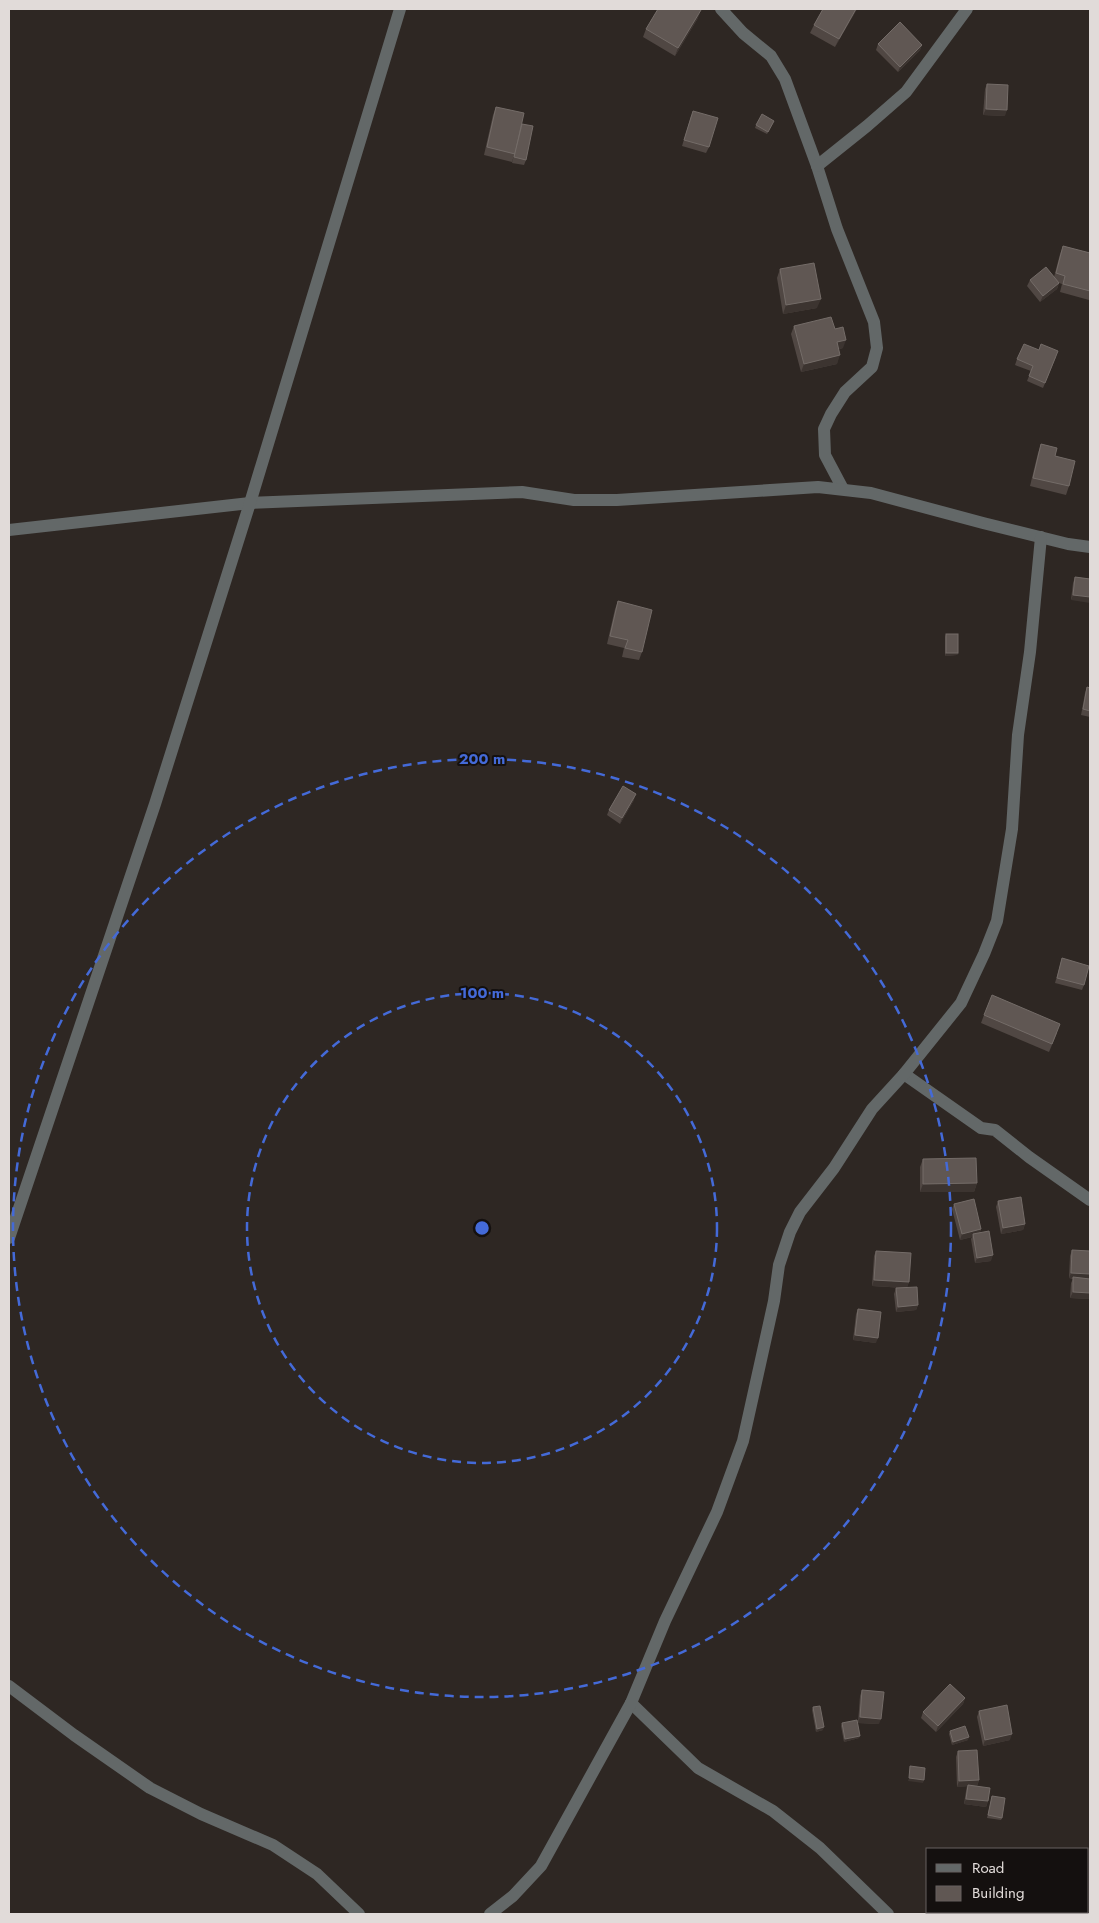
<svg xmlns="http://www.w3.org/2000/svg" width="1099" height="1923" viewBox="0 0 1099 1923" font-family="Jost,sans-serif">
	<style>
		.lines { fill: none; stroke-linecap: round; stroke-linejoin: round }
		.street { stroke: #636868; stroke-width: 12 }
		.wall { fill: #504743 }
		.shaded-wall { fill: #3c3430 }
		.building { fill: #605753; stroke: #746c68 }
		.ring { fill: none; stroke: #446ad8; stroke-width: 2.5; stroke-dasharray: 9 6 }
		.centre { fill: #446ad8; stroke: #14100f; stroke-width: 2.5 }
		.ring-label { font-size: 15px; text-anchor: middle; font-weight: bold; fill: #446ad8; stroke: #14100f; stroke-width: 4; stroke-linejoin: round; paint-order: stroke }
	</style>
	<rect width="100%" height="100%" fill="#2e2723"/>
	<g class="lines">
		<g class="street">
			<polyline points="721,9 743,33 771,56 785,79 817,166 837,229 874,322 877,348 872,367 845,392 831,414 824,429 825,455 843,489"/>
			<polyline points="817,166 867,126 906,92 967,9"/>
			<polyline points="9,530 250,503 522,492 574,500 617,500 818,487 871,493 983,523 1068,544 1090,547"/>
			<polyline points="904,1074 981,1128 995,1130 1029,1157 1090,1200"/>
			<polyline points="9,1238 155,804 250,503 400,9"/>
			<polyline points="9,1686 74,1735 150,1788 201,1814 273,1845 317,1874 359,1914"/>
			<polyline points="631,1703 698,1768 773,1811 820,1848 888,1914"/>
			<polyline points="490,1914 513,1896 541,1866 631,1703 665,1621 717,1512 743,1441 774,1301 779,1265 790,1232 800,1212 834,1168 872,1109 904,1074 961,1003 984,954 997,921 1012,829 1018,735 1030,652 1041,537"/>
		</g>
	</g>
	<g class="wall">
		<polygon points="823,9 857,9 835,47 810,33 814,25"/>
		<polygon points="698,18 675,56 643,37 646,29"/>
		<polygon points="878,44 922,45 920,50 898,72 876,50"/>
		<polygon points="987,84 1005,116 983,115 985,89"/>
		<polygon points="496,107 521,126 526,160 524,165 512,163 514,155 512,162 484,155 493,115"/>
		<polygon points="691,116 709,147 706,153 682,146"/>
		<polygon points="774,121 767,134 755,128 756,125"/>
		<polygon points="1063,246 1090,253 1090,295 1089,300 1060,292 1062,284 1059,283 1057,289 1040,302 1027,286 1030,280 1054,277 1060,254"/>
		<polygon points="780,269 817,308 783,314 777,278"/>
		<polygon points="794,326 835,329 843,348 839,349 837,364 801,372 791,334"/>
		<polygon points="1039,350 1056,357 1043,388 1027,381 1031,371 1015,365 1017,359"/>
		<polygon points="1041,444 1055,456 1069,486 1066,495 1030,486 1038,453"/>
		<polygon points="1075,577 1090,579 1071,600 1073,583"/>
		<polygon points="618,601 642,652 639,660 622,657 624,648 607,644 615,609"/>
		<polygon points="946,634 958,653 957,655 945,656 945,637"/>
		<polygon points="1087,687 1090,688 1090,717 1081,715 1085,693"/>
		<polygon points="634,800 620,824 607,815 609,810"/>
		<polygon points="1062,958 1084,985 1082,990 1055,983"/>
		<polygon points="984,1015 1057,1033 1049,1052 981,1023"/>
		<polygon points="923,1159 977,1183 974,1192 920,1192 920,1167"/>
		<polygon points="998,1201 1025,1224 1023,1230 1001,1234 996,1207"/>
		<polygon points="954,1204 981,1229 980,1232 991,1261 975,1263 971,1239 972,1237 960,1240 952,1209"/>
		<polygon points="1072,1250 1090,1299 1070,1298 1071,1283 1073,1279 1069,1278 1070,1256"/>
		<polygon points="876,1251 909,1282 907,1287 918,1305 916,1310 896,1312 894,1294 896,1288 904,1288 872,1286 874,1256"/>
		<polygon points="858,1309 876,1343 853,1340 856,1314"/>
		<polygon points="862,1690 879,1724 858,1723 860,1696"/>
		<polygon points="965,1698 963,1704 936,1732 921,1718 923,1712"/>
		<polygon points="813,1707 823,1730 816,1732 812,1710"/>
		<polygon points="979,1711 1010,1740 983,1746 977,1717"/>
		<polygon points="842,1723 859,1738 844,1742 841,1726"/>
		<polygon points="950,1731 968,1740 952,1745 949,1734"/>
		<polygon points="958,1751 979,1780 977,1786 988,1801 986,1807 964,1804 966,1791 967,1786 957,1787 956,1757"/>
		<polygon points="992,1796 1002,1818 1001,1820 987,1818"/>
	</g>
	<g class="shaded-wall">
		<polygon points="856,9 857,9 856,11 835,47 839,39"/>
		<polygon points="701,10 698,18 675,56 678,48"/>
		<polygon points="922,45 920,50 898,72 900,67"/>
		<polygon points="986,109 1007,110 1005,116 983,115"/>
		<polygon points="1059,283 1057,289 1040,302 1043,296"/>
		<polygon points="821,299 817,308 783,314 786,305"/>
		<polygon points="846,340 843,348 834,350 837,342"/>
		<polygon points="840,355 837,364 801,372 804,364"/>
		<polygon points="1073,595 1090,597 1090,603 1071,600"/>
		<polygon points="946,653 958,653 957,655 945,656"/>
		<polygon points="636,794 634,800 620,824 622,818"/>
		<polygon points="977,1183 974,1192 920,1192 923,1184"/>
		<polygon points="1025,1224 1023,1230 1001,1234 1003,1228"/>
		<polygon points="981,1229 979,1235 973,1234 972,1237 960,1240 962,1234"/>
		<polygon points="993,1255 991,1261 975,1263 977,1258"/>
		<polygon points="1071,1273 1090,1274 1090,1280 1069,1278"/>
		<polygon points="874,1280 909,1282 907,1288 872,1286"/>
		<polygon points="1073,1292 1090,1293 1090,1299 1070,1298"/>
		<polygon points="918,1305 916,1310 896,1312 898,1307"/>
		<polygon points="855,1335 878,1338 876,1343 853,1340"/>
		<polygon points="965,1698 963,1704 936,1732 938,1726"/>
		<polygon points="860,1717 881,1719 879,1724 858,1723"/>
		<polygon points="824,1727 823,1730 816,1732 817,1729"/>
		<polygon points="1012,1734 1010,1740 983,1746 985,1740"/>
		<polygon points="860,1736 859,1738 844,1742 845,1739"/>
		<polygon points="969,1737 968,1740 952,1745 953,1742"/>
		<polygon points="909,1778 924,1780 923,1783 908,1781"/>
		<polygon points="979,1780 977,1786 957,1787 959,1781"/>
		<polygon points="966,1799 988,1801 986,1807 964,1804"/>
	</g>
	<g class="building">
		<polygon points="658,9 698,9 701,10 678,48 646,29"/>
		<polygon points="823,9 856,9 839,39 814,25"/>
		<polygon points="900,22 922,45 900,67 878,44"/>
		<polygon points="987,84 1008,85 1007,110 986,109"/>
		<polygon points="496,107 524,113 515,154 487,147"/>
		<polygon points="693,111 718,118 709,147 684,140"/>
		<polygon points="762,114 774,121 768,132 756,125"/>
		<polygon points="522,124 533,126 526,160 514,157"/>
		<polygon points="1063,246 1090,253 1090,291 1063,284 1065,276 1056,273"/>
		<polygon points="814,263 821,299 786,305 780,269"/>
		<polygon points="1046,267 1059,283 1043,296 1030,280"/>
		<polygon points="831,317 835,329 843,327 846,340 837,342 840,355 804,364 794,326"/>
		<polygon points="1024,344 1039,350 1041,344 1058,351 1045,383 1029,376 1033,366 1017,359"/>
		<polygon points="1041,444 1057,448 1055,456 1075,461 1069,486 1033,478"/>
		<polygon points="1075,577 1090,579 1090,597 1073,595"/>
		<polygon points="618,601 652,610 642,652 625,648 628,640 610,636"/>
		<rect x="946" y="634" width="12" height="19"/>
		<polygon points="1087,687 1090,688 1090,711 1083,709"/>
		<polygon points="623,786 636,794 622,818 609,810"/>
		<polygon points="1062,958 1089,966 1084,985 1057,978"/>
		<polygon points="992,995 1060,1024 1052,1044 984,1015"/>
		<polygon points="976,1158 977,1183 923,1184 923,1159"/>
		<polygon points="1021,1197 1025,1224 1003,1228 998,1201"/>
		<polygon points="974,1199 981,1229 962,1234 954,1204"/>
		<polygon points="989,1231 993,1255 977,1258 973,1234"/>
		<polygon points="1072,1250 1090,1251 1090,1274 1071,1273"/>
		<polygon points="876,1251 911,1253 909,1282 874,1280"/>
		<polygon points="1073,1277 1090,1279 1090,1293 1073,1292"/>
		<polygon points="917,1287 918,1305 898,1307 896,1288"/>
		<polygon points="858,1309 881,1312 878,1338 855,1335"/>
		<polygon points="950,1684 965,1698 938,1726 923,1712"/>
		<polygon points="862,1690 884,1692 881,1719 860,1717"/>
		<polygon points="1007,1705 1012,1734 985,1740 979,1711"/>
		<polygon points="820,1706 824,1727 817,1729 813,1707"/>
		<polygon points="857,1720 860,1736 845,1739 842,1723"/>
		<polygon points="965,1726 969,1737 953,1742 950,1731"/>
		<polygon points="977,1750 979,1780 959,1781 958,1751"/>
		<polygon points="910,1766 925,1768 924,1780 909,1778"/>
		<polygon points="968,1785 990,1788 988,1801 966,1799"/>
		<polygon points="992,1796 1005,1798 1002,1818 988,1815"/>
	</g>
	<g class="ring">
		<circle cx="482" cy="1228" r="235"/>
		<circle cx="482" cy="1228" r="469"/>
	</g>
	<circle cx="482" cy="1228" r="8" class="centre"/>
	<g class="ring-label">
		<text x="482" y="764">200 m</text>
		<text x="482" y="998">100 m</text>
	</g>
	<rect width="1099" height="1923" fill="none" stroke="#e1dbd9" stroke-width="20"/>
	<rect x="926" y="1848" width="162" height="65" fill="#14100f" stroke="#666160"/>
	<rect x="936" y="1864" width="25" height="8" fill="#636868" stroke="#666160"/>
	<text x="972" y="1873" font-size="15" fill="#e1dbd9">Road</text>
	<rect x="936" y="1886" width="25" height="15" fill="#605753" stroke="#666160"/>
	<text x="972" y="1898" font-size="15" fill="#e1dbd9">Building</text>
</svg>
